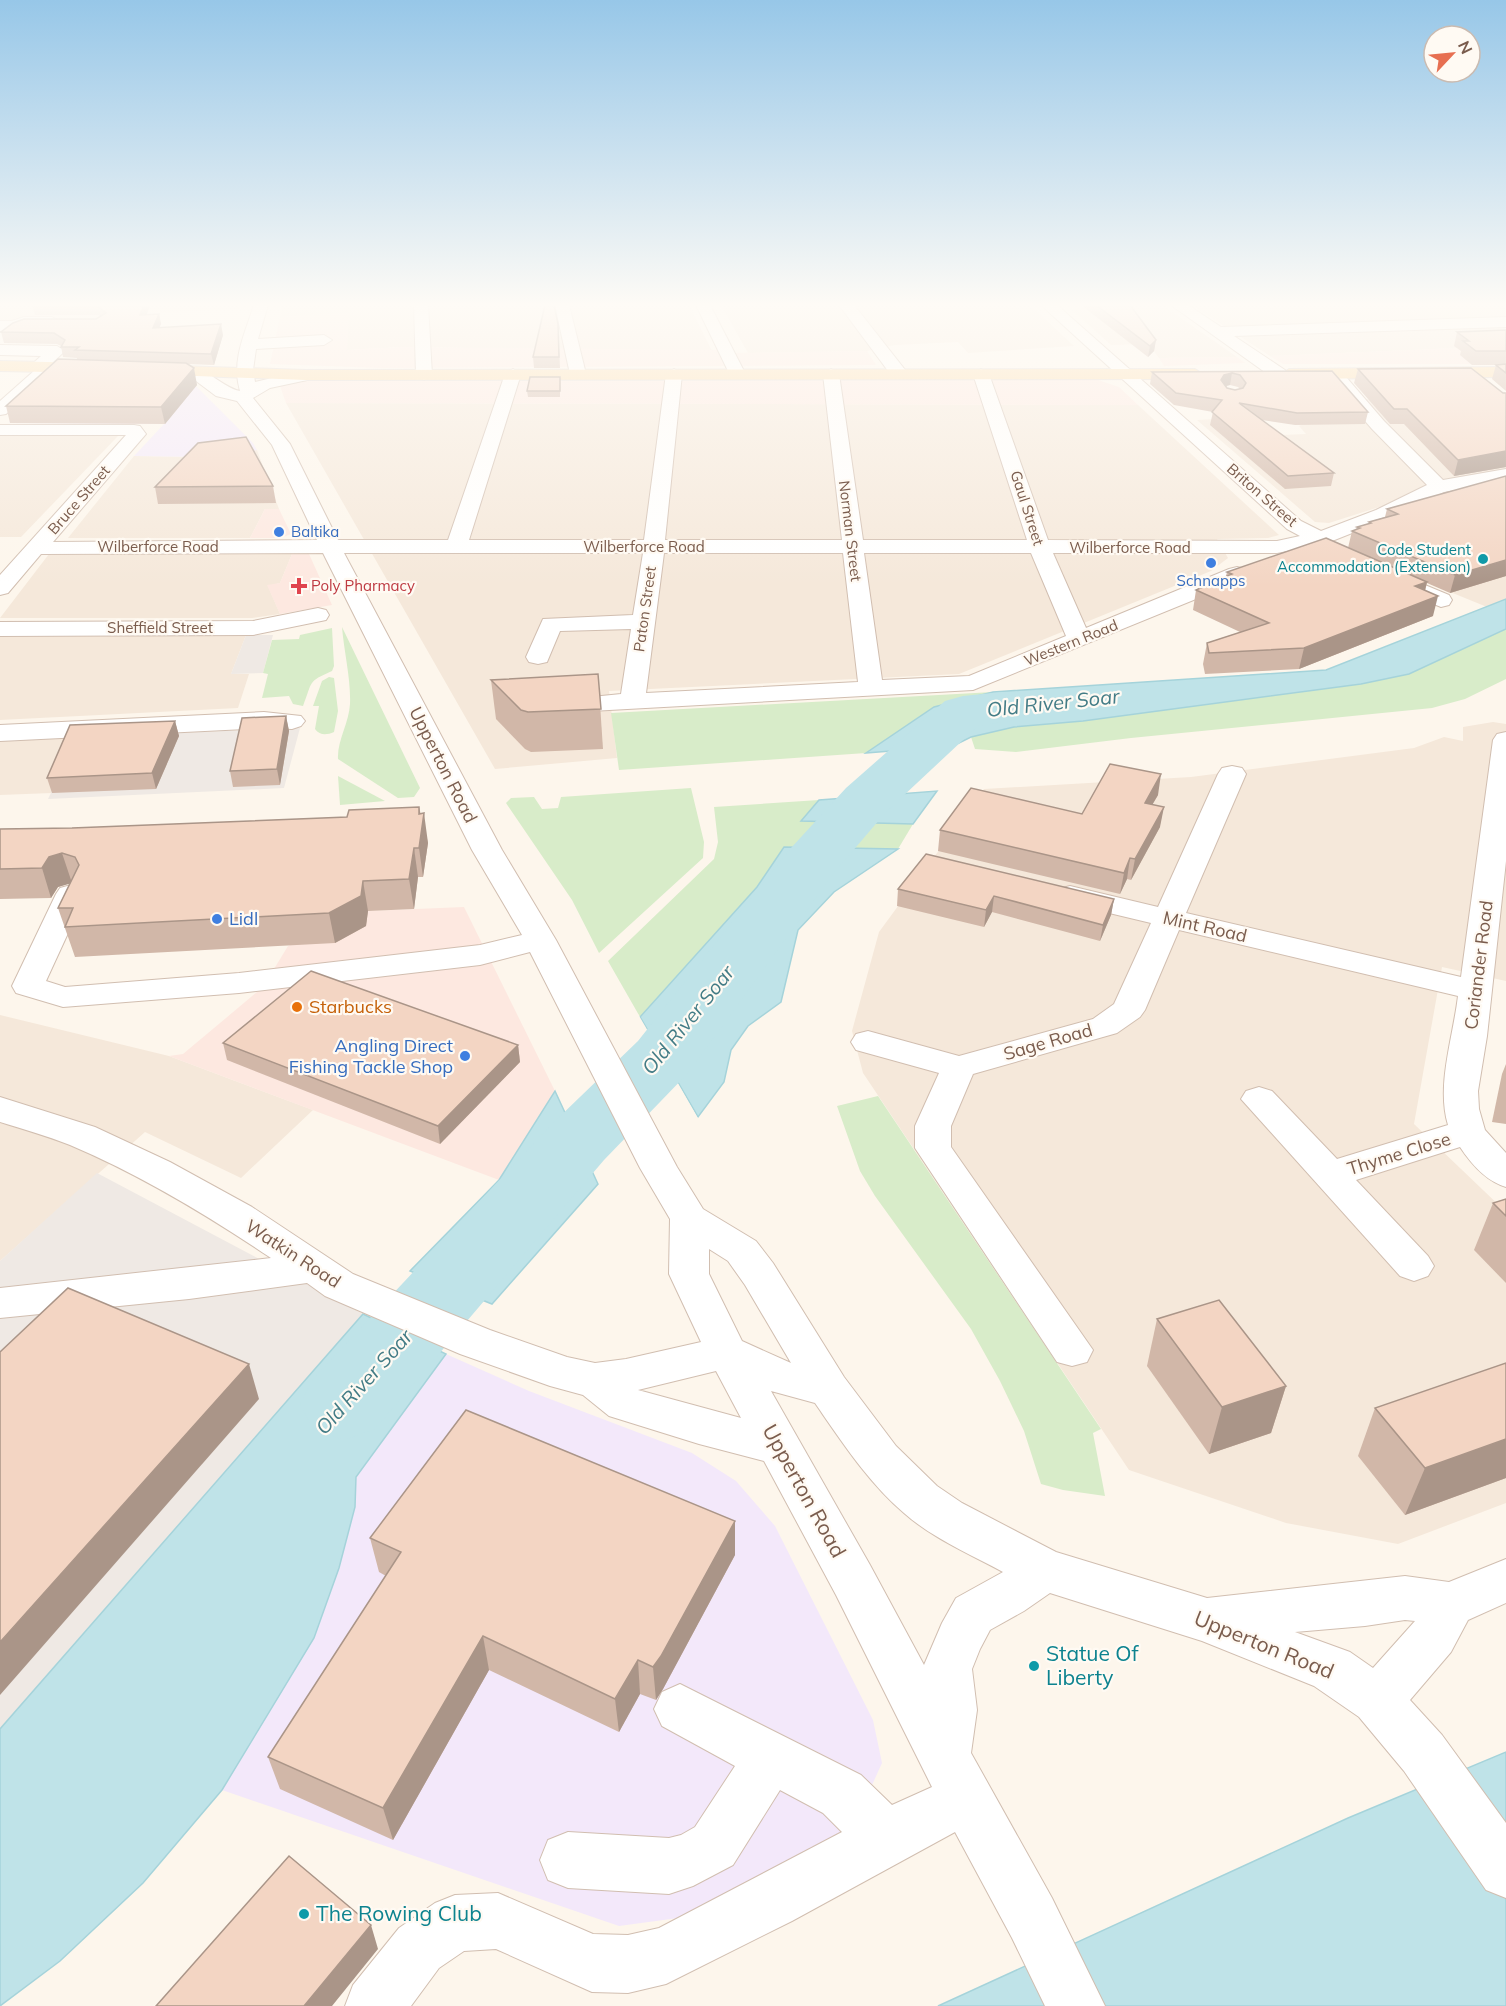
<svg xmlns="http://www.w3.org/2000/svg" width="1506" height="2006" viewBox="0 0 1506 2006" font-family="Mulish,sans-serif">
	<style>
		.residential { fill: #f5e8da }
		.commercial { fill: #fde8e0 }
		.industrial { fill: #efe9e4 }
		.education { fill: #f3e8fa }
		.green { fill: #d8ecc9 }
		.water { fill: #bfe3e8; stroke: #a5d3da; stroke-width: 1.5 }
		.pier { fill: #fdf6ec }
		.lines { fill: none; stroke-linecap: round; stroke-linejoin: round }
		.river { fill: #bfe3e8; fill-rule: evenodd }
		.minor-casing { stroke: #d1beb0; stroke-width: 2 }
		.major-casing { stroke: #dad1cd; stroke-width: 2 }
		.minor { fill: #fff; fill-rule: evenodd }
		.major { fill: #fbd9a5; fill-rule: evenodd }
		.wall { fill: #d1b7a8; fill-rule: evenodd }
		.shaded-wall { fill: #aa9588 }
		.building { fill: #f3d5c3; stroke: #aa9588; stroke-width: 1.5; fill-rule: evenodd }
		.shop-dot { fill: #3f7fe0; stroke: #fffaf3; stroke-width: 2 }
		.culture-dot { fill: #0f9aa8; stroke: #fffaf3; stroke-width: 2 }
		.health-dot { fill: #e0444e; stroke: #fffaf3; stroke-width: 2 }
		.food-dot { fill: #e8710a; stroke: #fffaf3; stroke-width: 2 }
		.labels { text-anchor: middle; stroke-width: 4.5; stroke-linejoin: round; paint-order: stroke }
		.far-street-label { font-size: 15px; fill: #7a5c4d; stroke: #fffaf3 }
		.far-shop-label { font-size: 15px; fill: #366cbe; stroke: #fffaf3; text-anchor: start }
		.far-culture-label { font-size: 15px; fill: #0d838f; stroke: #fffaf3; text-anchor: end }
		.far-health-label { font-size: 15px; fill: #be3a42; stroke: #fffaf3; text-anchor: start }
		.street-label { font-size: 18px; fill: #7a5c4d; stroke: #fffaf3 }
		.shop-label { font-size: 18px; fill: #366cbe; stroke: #fffaf3; text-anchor: start }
		.food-label { font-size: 18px; fill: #c56008; stroke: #fffaf3; text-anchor: start }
		.water-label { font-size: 20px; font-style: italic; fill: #437c86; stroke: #fffaf3 }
		.near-street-label { font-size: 21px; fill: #7a5c4d; stroke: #fffaf3 }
		.near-culture-label { font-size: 21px; fill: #0d838f; stroke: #fffaf3; text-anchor: start }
	</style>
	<rect width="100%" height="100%" fill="#fdf6ec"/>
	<g class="residential">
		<polygon points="0,305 239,305 238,309 141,313 103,318 16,320 11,325 0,325"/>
		<polygon points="283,305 689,305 712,351 400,347 347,350 348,313 280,317"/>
		<polygon points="721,305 1030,305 1074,346 968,353 958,342 895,345 867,351 748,353"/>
		<polygon points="1162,305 1237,357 1159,358 1149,344 1111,345 1071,309"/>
		<polygon points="1192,305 1506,305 1506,346 1270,356"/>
		<polygon points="1352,399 1506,399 1506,600 1487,607 1384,565 1420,494 1329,523 1315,522 1197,420 1236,418 1258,436 1306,434 1299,426"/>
		<polygon points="286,403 1138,405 1279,535 1268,538 1217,539 1228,558 1211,571 959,674 609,691 617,758 495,769"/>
		<polygon points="0,436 118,436 21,537 0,537"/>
		<polygon points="257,450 279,509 265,509 250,538 68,538 134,456 203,457"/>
		<polygon points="49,554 292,554 280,583 268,586 280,614 252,618 0,618"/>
		<polygon points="246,635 231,674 249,674 238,708 0,720 0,637"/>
		<polygon points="1493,722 1506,724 1506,981 1442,967 1414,1124 1506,1212 1506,1503 1398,1544 1286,1523 1129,1470 863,1073 852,1031 879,932 984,789 1191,777 1414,748 1444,737 1463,741 1463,727"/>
		<polygon points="78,737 52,793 0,795 0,741"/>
		<polygon points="0,1015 169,1056 313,1110 241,1178 145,1132 0,1261"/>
	</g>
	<g class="commercial">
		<polygon points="349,313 347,350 400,347 726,350 728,353 867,351 876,365 381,368 270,364 280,317"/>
		<polygon points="1506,346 1506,364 1283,364 1270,356"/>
		<polygon points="1237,357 1245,363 1164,366 1159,358"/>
		<polygon points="1098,380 1119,387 1138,405 286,403 280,386 281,383 290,381"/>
		<polygon points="265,509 279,509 291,534 281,538 250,538"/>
		<polygon points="292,554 309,554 332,605 280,614 267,585 280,583"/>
		<polygon points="464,907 555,1091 499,1180 169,1056 183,1054 263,987 288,946 368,911"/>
	</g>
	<g class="industrial">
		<polygon points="246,635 273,635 263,673 231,674"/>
		<polygon points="300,728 284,788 48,799 78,737"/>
		<polygon points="97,1173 363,1314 0,1729 0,1261"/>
	</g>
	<g class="education">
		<polygon points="56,376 192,382 253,443 257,450 203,457 134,456 164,424 10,423 9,421"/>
		<polygon points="446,1354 529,1391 692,1453 736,1481 775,1526 873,1720 882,1763 844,1847 693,1916 619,1926 222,1790 314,1638 339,1568 355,1507 356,1477"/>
	</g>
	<g class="green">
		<path d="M342,627L420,788L414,797L398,798L338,759C337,741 349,723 350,704C351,679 344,652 342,627Z"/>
		<path d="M332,628L334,666L332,671C307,682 313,681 303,706L293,704L289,696L262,698L268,674L263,673L272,640L299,639L300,635Z"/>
		<polygon points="1506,629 1506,679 1465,699 1432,708 1131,738 1016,752 975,749 971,737 1014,727 1083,721 1361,684 1409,674"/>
		<path d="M329,677L334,678L338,711L334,732C327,735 320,736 315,729L319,706H313L322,681Z"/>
		<polygon points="993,692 934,707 866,753 619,770 611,713"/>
		<polygon points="338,776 385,801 340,805"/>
		<polygon points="691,788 704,842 703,858 599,953 572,900 506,803 511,798 534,797 542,809 558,808 561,797"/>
		<polygon points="819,800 802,821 913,824 898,849 784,847 757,887 640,1017 608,961 714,859 718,842 714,807"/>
		<polygon points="878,1096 1101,1429 1093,1433 1105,1496 1063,1490 1041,1484 1024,1431 1000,1381 971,1329 875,1196 860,1171 837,1106"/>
	</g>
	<g class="water">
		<polygon points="1506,599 1506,629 1409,674 1361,684 1083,721 1014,727 971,737 953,746 866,753 934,707 993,692 1326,670"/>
		<polygon points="937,791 913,824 801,821 819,800"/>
		<polygon points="784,847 898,849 834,892 798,930 781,1002 748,1026 731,1050 724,1082 698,1117 640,1017 757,887"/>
		<polygon points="555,1091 598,1184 492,1304 410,1271 499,1180"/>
		<polygon points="363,1314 446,1354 356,1477 355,1507 339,1568 314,1638 222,1790 143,1883 60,1961 0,2006 0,1729"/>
		<polygon points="1506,1752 1506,2006 938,2006 1348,1818"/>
	</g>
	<polygon class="pier" points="638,1014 663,1057 699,1120 695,1119 637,1018"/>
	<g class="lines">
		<polygon class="river" points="1002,692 1020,697 1028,708 1020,719 978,726 886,812 833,874 688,1073 604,1160 375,1429 344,1440 313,1429 300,1404 313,1379 552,1124 638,1041 791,848 846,788 945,701 963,696"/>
		<g class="minor-casing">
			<g id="minor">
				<path d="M254,305H268L258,339L324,335L332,340L324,345L256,349L253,370L255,382L306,370L314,375L312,379L270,388L253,398L290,444L338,540H448L505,374L513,369L521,374L469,540H644L666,374L674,369L682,374L665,540H842L823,374L831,369L839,374L863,540H1027L973,374L981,369L989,374L1048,540L1277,541L1300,536L1287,529L1041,305H1057L1301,521L1321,531L1376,510L1427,485L1372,429L1328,378L1326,374L1328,370H1340L1384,421L1443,480L1506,469V481L1444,492L1390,518L1327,543L1277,553H1053L1086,628L1229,569L1237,567L1245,569L1248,574L1245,579L973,690L591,711L582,708L578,703L582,698L621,694L631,629L560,631L547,662L538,664L529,662L526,657L543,619L633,615L643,553H344L502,850L556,940L677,1167L703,1209L756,1241L773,1263L844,1377L896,1446L937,1486L962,1503L1056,1552L1207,1598L1405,1576L1449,1582L1506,1559V1603L1468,1620L1451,1652L1410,1700L1442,1735L1506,1823V1898L1486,1890L1404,1771L1359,1717L1314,1686L1202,1641L1050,1593L1024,1611L990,1630L980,1649L972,1669L977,1710L971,1753L1052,1898L1105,2006H1045L1012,1938L955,1832L792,1921L666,1984L628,1993L592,1992L496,1949L464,1951L439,1968L411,2006H345L353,1985L399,1928L435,1903L455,1895L498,1893L593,1934L628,1935L659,1928L842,1832L823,1813L780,1790L733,1865L693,1886L669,1894L568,1888L548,1880L540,1860L548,1840L568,1832L669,1838L681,1835L695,1827L735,1766L662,1726L654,1709L662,1692L680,1684L861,1775L892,1805L932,1787L836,1595L764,1461L699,1444L609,1416L583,1395L550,1386L460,1354L325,1296L307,1283L189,1299L0,1318V1288L271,1258C207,1215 141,1175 70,1145C47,1136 23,1129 0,1122V1097L95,1127L170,1162L252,1207L353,1274L490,1330L567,1357L595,1363L626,1359L701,1342L669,1274L670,1219L640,1168L530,952L480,965L239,993L63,1007L16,993L12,986L56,894L60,888L71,885L82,888L86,894L46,981L65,987L239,973L480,945L522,935L472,850L323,553L41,554L8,593L0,595V575L126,435H0V425H134L140,426L146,434L53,542L317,540L272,445L237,401L216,396L184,372L186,368C204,364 222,388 240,391C231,361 245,333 254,305ZM664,553H843L858,682L646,693ZM864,553H1031L1066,636L969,676L882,680ZM709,1249L728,1261L745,1285L791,1363L742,1341L709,1274ZM716,1371L741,1418L638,1390ZM771,1391L815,1403C842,1442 868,1482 904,1513C932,1538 970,1554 1003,1572L956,1598L942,1623L924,1665L870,1565ZM1405,1620L1415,1621L1373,1668L1350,1652L1295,1632L1365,1626Z"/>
				<polygon points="414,305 428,305 432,375 424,380 416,375"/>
				<polygon points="555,305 569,305 586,374 584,378 578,379 570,374"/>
				<polygon points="696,305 710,305 745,373 743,377 731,377 729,373"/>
				<polygon points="839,305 854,305 906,371 908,375 906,379 894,379"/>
				<polygon points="1171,305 1188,305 1221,327 1506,317 1506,327 1234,336 1285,370 1287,374 1279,379 1273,378"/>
				<polygon points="24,317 52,317 60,322 52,327 26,327 14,331 0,331 0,321 12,321"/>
				<polygon points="0,345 57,346 65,351 52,363 57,367 55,371 6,414 0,415 0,401 35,370 30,366 41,356 0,355"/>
				<polygon points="1396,573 1449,595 1452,600 1449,605 1441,607 1388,585 1385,580 1388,575"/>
				<polygon points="318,608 326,610 329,615 326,620 253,635 0,636 0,622 253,621"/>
				<polygon points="264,712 301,716 305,721 301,726 292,729 264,728 0,741 0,725"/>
				<path d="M1506,732V861L1487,1036L1478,1091L1479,1109L1485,1130L1506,1153V1187C1486,1181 1472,1165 1460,1147L1356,1180L1428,1256L1434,1266L1428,1276L1414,1281L1400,1276L1241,1099L1246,1091L1259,1087L1272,1091L1337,1159L1448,1125C1436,1085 1453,1038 1458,996L1179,930L1145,1010L1140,1017L1117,1033L973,1074L951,1126V1147L1093,1350L1087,1362L1072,1366L1057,1362L915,1148V1126L939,1073L856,1050L851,1042L856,1034L868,1031L959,1056L1093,1019L1114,1004L1151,923L1059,901L1055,895L1059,889L1070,886L1158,907L1218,774L1222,768L1232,766L1242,768L1246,774L1186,913L1461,977L1493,740L1497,734Z"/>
			</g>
		</g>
		<g class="major-casing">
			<g id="major">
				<polygon points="0,361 94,363 102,368 94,373 0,371"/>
				<polygon points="149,365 306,370 1195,369 1203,374 1195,379 306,380 143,374 141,370"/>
				<polygon points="1506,367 1506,377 1289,379 1281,374 1289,369"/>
			</g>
		</g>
		<use href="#minor" class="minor"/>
		<use href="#major" class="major"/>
	</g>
	<g class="wall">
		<polygon points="32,305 150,305 147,314 159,314 161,324 159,327 223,335 214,365 188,364 197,385 165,424 10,423 6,406 77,359 77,358 63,357 61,346 57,344 4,343 1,332 96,319 100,316 98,315 35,315"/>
		<polygon points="1081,305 1130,305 1156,340 1154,351 1148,357"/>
		<polygon points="558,324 560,368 534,368 533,357"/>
		<polygon points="1506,330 1506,391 1492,379 1496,365 1472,365 1460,355 1461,351 1454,346 1457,332"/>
		<polygon points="1358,369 1506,393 1506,467 1454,476 1404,424 1390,424 1354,383"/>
		<path d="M1332,371L1368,412L1365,424L1295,425L1262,420L1334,473L1331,486L1285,489L1210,425L1213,412L1174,405L1150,384L1152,372ZM1230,385L1238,387L1240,389L1235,390L1227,388L1226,386Z"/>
		<polygon points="560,377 560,397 528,397 527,391"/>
		<polygon points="1506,476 1506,576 1450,593 1427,583 1425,591 1433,616 1299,669 1205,674 1203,664 1207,643 1240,632 1193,610 1196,590 1226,576 1227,572 1348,548 1352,531 1356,530 1357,527 1368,524 1369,522 1385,517 1387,509"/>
		<polygon points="273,486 276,503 158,504 155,487"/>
		<polygon points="598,674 603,749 531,752 525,749 496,719 491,680"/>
		<polygon points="286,716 289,731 280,785 233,787 230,771"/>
		<polygon points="175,721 179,736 156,789 52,793 47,778"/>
		<polygon points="1158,795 1152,805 1160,827 1131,880 1127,879 1120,894 938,851 940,830 1082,814"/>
		<polygon points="419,807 428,843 423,877 418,877 414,909 368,911 366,926 335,943 75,957 58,908 70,883 58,887 51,898 0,899 0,829 72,828 347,817"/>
		<polygon points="898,889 1114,899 1111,915 1100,941 992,912 984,927 897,906"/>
		<polygon points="223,1043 518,1045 520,1062 440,1144 227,1060"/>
		<polygon points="1506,1064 1506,1124 1492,1122 1502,1074"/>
		<polygon points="1506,1199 1506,1283 1474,1250 1493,1203"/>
		<polygon points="1157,1319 1286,1386 1271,1433 1209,1454 1147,1366"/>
		<polygon points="1506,1363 1506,1478 1405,1515 1358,1456 1375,1408"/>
		<polygon points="735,1521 735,1555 663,1689 656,1700 640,1694 619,1732 489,1670 393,1840 280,1789 268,1757 386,1576 379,1572 370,1538"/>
	</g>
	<g class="shaded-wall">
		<polygon points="144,305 150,305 143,325 140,315"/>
		<polygon points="159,314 161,324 155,338 153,328"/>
		<polygon points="221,324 223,335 214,365 211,354"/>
		<polygon points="1156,340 1154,351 1148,357 1150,346"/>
		<polygon points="194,368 197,385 165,424 161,407"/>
		<polygon points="1232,373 1230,385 1222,387 1221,380 1224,375"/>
		<polygon points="1506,451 1506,467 1454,476 1458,460"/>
		<polygon points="1506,560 1506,576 1450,593 1455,575"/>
		<polygon points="1427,582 1422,602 1438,596 1433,616 1299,669 1304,648 1415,586"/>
		<polygon points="286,716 289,731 280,785 277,769"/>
		<polygon points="175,721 179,736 156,789 152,773"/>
		<polygon points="1161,774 1158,795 1141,824 1145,803"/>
		<polygon points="419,807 422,826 424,813 428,843 423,877 419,848"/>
		<polygon points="1164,807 1160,827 1131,880 1135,859"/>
		<polygon points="414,848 418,877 414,909 409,879"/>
		<polygon points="62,853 72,883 58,887 51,898 42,868 49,857"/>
		<polygon points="1130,858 1127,879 1120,894 1124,873"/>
		<polygon points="363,881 368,911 366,926 335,943 329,913"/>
		<polygon points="994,896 992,912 984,927 986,910"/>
		<polygon points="1114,899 1111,915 1100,941 1103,925"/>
		<polygon points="518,1045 520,1062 440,1144 438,1126"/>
		<polygon points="249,1364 259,1399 0,1695 0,1642"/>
		<polygon points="1286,1386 1271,1433 1209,1454 1222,1407"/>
		<polygon points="1506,1439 1506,1478 1405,1515 1425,1468"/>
		<polygon points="735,1521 735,1555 663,1689 656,1700 653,1667"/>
		<polygon points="483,1636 489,1670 393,1840 383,1808"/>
		<polygon points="638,1660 640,1694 619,1732 615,1699"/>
		<polygon points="371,1925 378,1949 332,2006 304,2006"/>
	</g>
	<g class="building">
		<polygon points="96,305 144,305 140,315 159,314 153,328 221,324 211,354 75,350 79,347 61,347 65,340 54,333 1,332 13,323 24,319 96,319 106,313"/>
		<polygon points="545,305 554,305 558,324 559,357 533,357"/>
		<polygon points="1096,305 1130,305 1156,340 1150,346"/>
		<polygon points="1506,330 1506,351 1476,351 1463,341 1469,341 1457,332"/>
		<polygon points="58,359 186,363 194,368 161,407 6,406"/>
		<polygon points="1506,364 1506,373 1496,365"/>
		<polygon points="1471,368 1503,393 1506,393 1506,451 1458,460 1407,409 1394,409 1358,369"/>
		<path d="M1332,371L1368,412L1297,413L1239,403L1334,473L1288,476L1212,412L1222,400L1176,393L1152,372ZM1232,373L1240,375L1246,383L1243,388L1235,390L1227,388L1221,380L1224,375Z"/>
		<polygon points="530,377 560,377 560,391 527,391"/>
		<polygon points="246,437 273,486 155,487 198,443"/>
		<polygon points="1506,476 1506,560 1455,575 1352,531 1360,528 1357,527 1371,523 1369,522 1398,514 1387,509"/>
		<polygon points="1326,538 1427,582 1415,586 1438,596 1304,648 1209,653 1207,643 1269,623 1196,590 1232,574 1227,572"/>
		<polygon points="598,674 601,709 528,712 521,710 491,680"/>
		<polygon points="286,716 277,769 230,771 242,718"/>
		<polygon points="175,721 152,773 47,778 70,725"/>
		<polygon points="1110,764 1161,774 1145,803 1164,807 1135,859 1130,858 1124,873 940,830 971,788 1082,814"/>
		<polygon points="419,807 419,814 424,813 419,848 414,848 409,879 363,881 361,896 329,913 65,927 73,908 58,908 79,865 75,857 62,853 49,857 42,868 0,869 0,829 72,828 347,817 349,810"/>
		<polygon points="926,854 1114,899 1103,925 994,896 986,910 898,889"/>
		<polygon points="311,971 518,1045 438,1126 223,1043"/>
		<polygon points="1506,1199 1506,1216 1493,1203"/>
		<polygon points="68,1288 249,1364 0,1642 0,1352"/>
		<polygon points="1219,1300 1286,1386 1222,1407 1157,1319"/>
		<polygon points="1506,1363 1506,1439 1425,1468 1375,1408"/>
		<polygon points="466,1410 735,1521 661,1656 653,1667 638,1660 615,1699 483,1636 383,1808 268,1757 401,1552 370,1538"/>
		<polygon points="289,1856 371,1925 304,2006 156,2006"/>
	</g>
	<linearGradient id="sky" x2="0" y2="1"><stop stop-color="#97c7e8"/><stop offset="0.52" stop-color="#fefbf6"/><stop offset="1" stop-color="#fefbf6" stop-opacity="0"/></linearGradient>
	<rect width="1506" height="586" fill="url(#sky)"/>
	<g class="shop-dot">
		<circle cx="279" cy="532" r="6"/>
		<circle cx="1211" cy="563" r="6"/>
		<circle cx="217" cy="919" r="6"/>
		<circle cx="465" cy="1056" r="6"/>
	</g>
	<g class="culture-dot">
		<circle cx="1483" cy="559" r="6"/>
		<circle cx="1034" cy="1666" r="6"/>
		<circle cx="304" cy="1914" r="6"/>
	</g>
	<path class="health-dot" d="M296 577h6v6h6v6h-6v6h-6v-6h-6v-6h6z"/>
	<circle class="food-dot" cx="297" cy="1007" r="6"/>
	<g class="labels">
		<g class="far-street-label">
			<text transform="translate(1262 495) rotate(41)" y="5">Briton Street</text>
			<text transform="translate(79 500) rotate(-49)" y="5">Bruce Street</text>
			<text transform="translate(1027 508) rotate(72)" y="5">Gaul Street</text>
			<text transform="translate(850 531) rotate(83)" y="5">Norman Street</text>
			<text x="158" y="552">Wilberforce Road</text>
			<text x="644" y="552">Wilberforce Road</text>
			<text x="1130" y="553">Wilberforce Road</text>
			<text transform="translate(645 609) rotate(-82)" y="5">Paton Street</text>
			<text x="160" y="633">Sheffield Street</text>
			<text transform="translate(1071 643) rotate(-22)" y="5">Western Road</text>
		</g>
		<g class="far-shop-label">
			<text x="291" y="537">Baltika</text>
			<text x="1211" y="586" text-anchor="middle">Schnapps</text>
		</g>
		<g class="far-culture-label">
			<text x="1471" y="555">Code Student<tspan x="1471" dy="17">Accommodation (Extension)</tspan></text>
		</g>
		<g class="far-health-label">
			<text x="311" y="591">Poly Pharmacy</text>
		</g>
		<g class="street-label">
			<text transform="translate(443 765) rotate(63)" y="6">Upperton Road</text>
			<text transform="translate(1205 927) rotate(13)" y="6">Mint Road</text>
			<text transform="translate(1479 965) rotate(-83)" y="6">Coriander Road</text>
			<text transform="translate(1048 1042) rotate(-16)" y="6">Sage Road</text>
			<text transform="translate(1399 1154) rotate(-17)" y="6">Thyme Close</text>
			<text transform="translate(293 1254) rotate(33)" y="6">Watkin Road</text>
		</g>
		<g class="shop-label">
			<text x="229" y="925">Lidl</text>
			<text x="453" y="1052" text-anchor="end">Angling Direct<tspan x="453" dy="21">Fishing Tackle Shop</tspan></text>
		</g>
		<g class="food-label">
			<text x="309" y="1013">Starbucks</text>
		</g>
		<g class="water-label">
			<text transform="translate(1053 703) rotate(-6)" y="7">Old River Soar</text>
			<text transform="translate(688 1020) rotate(-51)" y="7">Old River Soar</text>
			<text transform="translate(364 1382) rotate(-48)" y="7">Old River Soar</text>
		</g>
		<g class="near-street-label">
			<text transform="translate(804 1491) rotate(61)" y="7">Upperton Road</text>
			<text transform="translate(1264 1645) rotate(22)" y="7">Upperton Road</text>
		</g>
		<g class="near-culture-label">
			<text x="1046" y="1661">Statue Of<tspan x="1046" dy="24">Liberty</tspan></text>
			<text x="316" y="1921">The Rowing Club</text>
		</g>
	</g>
	<g transform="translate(1452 54) rotate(64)"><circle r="28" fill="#fffaf3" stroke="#cabbb1" stroke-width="1.5"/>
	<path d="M0-4.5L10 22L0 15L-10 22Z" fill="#e76f51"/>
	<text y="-9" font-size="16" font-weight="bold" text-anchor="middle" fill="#7a5c4d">N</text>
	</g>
</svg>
